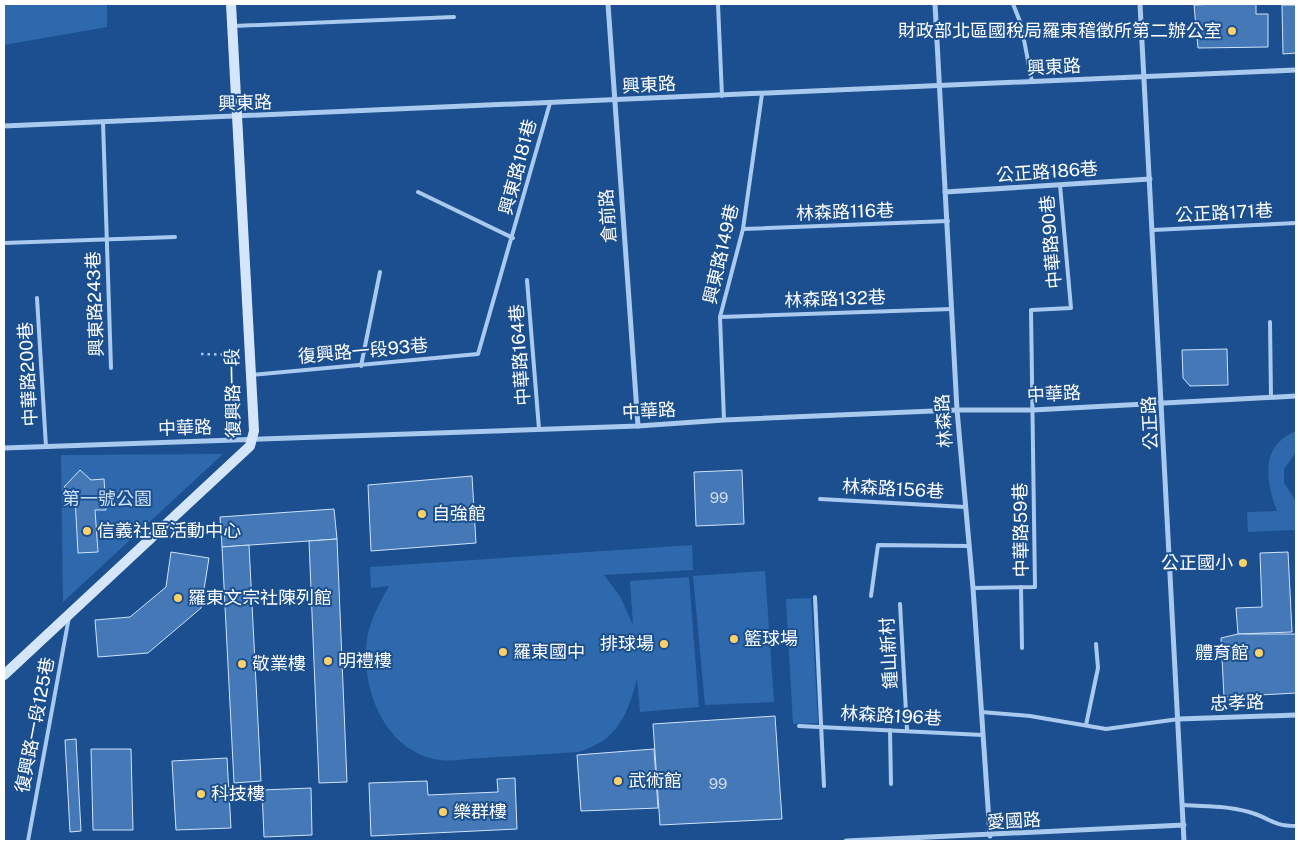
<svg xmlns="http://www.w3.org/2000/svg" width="1300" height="845" viewBox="0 0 1300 845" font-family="'Public Sans','Noto Sans TC',sans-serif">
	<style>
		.green { fill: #2e69ad }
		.building { fill: #4478b7; stroke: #cfe3fa }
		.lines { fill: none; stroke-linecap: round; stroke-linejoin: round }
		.path { stroke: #a9c9ee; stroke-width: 2.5; stroke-dasharray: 2.5 4; stroke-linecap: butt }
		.lane { stroke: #a9c9ee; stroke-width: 4 }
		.street { stroke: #a9c9ee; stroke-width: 5 }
		.secondary { stroke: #d6e6fa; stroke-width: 10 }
		.poi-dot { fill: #ffd166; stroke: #1b4f8f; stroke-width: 2 }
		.labels { text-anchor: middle; stroke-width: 4; stroke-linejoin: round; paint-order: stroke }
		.number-label { font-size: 15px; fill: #d0dded }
		.poi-label { font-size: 18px; fill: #fff; stroke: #1b4f8f; text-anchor: start }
		.street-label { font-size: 18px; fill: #fff; stroke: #1b4f8f }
		.park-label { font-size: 18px; fill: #cfe3fa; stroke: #1b4f8f }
	</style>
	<rect width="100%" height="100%" fill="#1b4f8f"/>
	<g class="green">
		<polygon points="4,4 107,4 107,27 4,45"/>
		<path d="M1296,431V452L1284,469V483L1296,501V530L1248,532L1247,512L1277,511C1266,482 1259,446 1296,431Z"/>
		<polygon points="223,454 63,602 61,455"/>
		<path d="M692,545L693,570L604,575L620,596L633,625L630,581L689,577L699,707L640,712L637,679C627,716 617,741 578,752C546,754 514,756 482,758C469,758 454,762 440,760C385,753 360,688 367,639C370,620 380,602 389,586L371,588L370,567Z"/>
		<polygon points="765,571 774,702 705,705 693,576"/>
		<polygon points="811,598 818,723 793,724 786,599"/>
	</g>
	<g class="building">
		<polygon points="1221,4 1256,4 1256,14 1268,14 1268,47 1198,48 1194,5"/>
		<polygon points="1282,5 1296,5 1296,53 1283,54"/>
		<polygon points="1227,349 1228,385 1190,386 1183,378 1182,350"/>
		<polygon points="80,470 91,480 104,479 106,510 95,510 98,552 78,553 75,497 64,487"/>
		<polygon points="742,470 744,524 696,526 694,472"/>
		<polygon points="472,476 476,543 371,551 368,485"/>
		<polygon points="334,509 337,539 222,547 220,517"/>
		<polygon points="337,539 347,782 319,783 309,541"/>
		<polygon points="249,545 261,781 234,783 222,547"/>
		<polygon points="171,552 209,558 201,608 148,653 98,657 95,620 130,617 166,587"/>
		<polygon points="1288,552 1292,632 1238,634 1236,608 1262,607 1260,553"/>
		<polygon points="1238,634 1296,634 1296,693 1224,697 1221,638"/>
		<polygon points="775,716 782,819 660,825 653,724"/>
		<polygon points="76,739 81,831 70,832 65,740"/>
		<polygon points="91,749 131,749 133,830 93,830"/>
		<polygon points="654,749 658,808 581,811 577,755"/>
		<polygon points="227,758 231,828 176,830 172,761"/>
		<polygon points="515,778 517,829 371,836 369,783 427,781 428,795 498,792 497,779"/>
		<polygon points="311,788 312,835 264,837 262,790"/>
	</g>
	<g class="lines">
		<polyline class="path" points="201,354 237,355"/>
		<g class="lane">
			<polyline points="718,4 722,96"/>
			<polyline points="1013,4 1021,24 1032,82"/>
			<polyline points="234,26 454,17"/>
			<polyline points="103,122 111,368"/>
			<polyline points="418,192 513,238"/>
			<polyline points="743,229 948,221"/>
			<polyline points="1153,230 1296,223"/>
			<polyline points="4,243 175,237"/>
			<polyline points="527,280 539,429"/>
			<polyline points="37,298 46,447"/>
			<polyline points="720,317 952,309"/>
			<polyline points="1270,322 1271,397"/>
			<polyline points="361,366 380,272"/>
			<polyline points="252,375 478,354 550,103"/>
			<polyline points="724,420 720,317 743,229 762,94"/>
			<polyline points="820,499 965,507"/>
			<polyline points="1021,587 1022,648"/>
			<polyline points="973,588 1035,587 1031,310 1071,308 1060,185"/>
			<polyline points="871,596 878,545 968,546"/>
			<polyline points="815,597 824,786"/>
			<polyline points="900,604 907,730"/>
			<polyline points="981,712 1030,716 1106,729 1179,719"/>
			<polyline points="1086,725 1098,668 1096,644"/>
			<polyline points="799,726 983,735"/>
			<polyline points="890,730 891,784"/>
			<path d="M1183,805C1205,806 1227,806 1249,812C1269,817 1271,826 1296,826"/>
			<polyline points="28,841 69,617"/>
		</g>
		<g class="street">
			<polyline points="608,4 638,426"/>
			<polyline points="935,4 957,410 973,588 990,836"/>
			<polyline points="1140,4 1184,841"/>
			<polyline points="4,126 1296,70"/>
			<polyline points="945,192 1150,179"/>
			<polyline points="4,448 638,426 724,420 957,410 1033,410 1296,396"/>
			<polyline points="1179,719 1296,715"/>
			<polyline points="846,841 1184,825"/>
		</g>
		<polyline class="secondary" points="4,675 250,446 254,431 231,4"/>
	</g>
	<g class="poi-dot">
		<circle cx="1232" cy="31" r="5"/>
		<circle cx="422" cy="514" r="5"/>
		<circle cx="87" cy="531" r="5"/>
		<circle cx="1243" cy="563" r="5"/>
		<circle cx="178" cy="598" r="5"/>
		<circle cx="734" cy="639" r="5"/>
		<circle cx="664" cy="644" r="5"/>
		<circle cx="503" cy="652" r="5"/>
		<circle cx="1259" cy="653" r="5"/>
		<circle cx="328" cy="661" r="5"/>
		<circle cx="242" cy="664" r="5"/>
		<circle cx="618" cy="781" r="5"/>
		<circle cx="201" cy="794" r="5"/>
		<circle cx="443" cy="812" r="5"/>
	</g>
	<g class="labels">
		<g class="number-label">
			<text x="719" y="503">99</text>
			<text x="718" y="789">99</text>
		</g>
		<g class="poi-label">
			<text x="1222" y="37" text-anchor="end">財政部北區國稅局羅東稽徵所第二辦公室</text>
			<text x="432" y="520">自強館</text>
			<text x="97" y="537">信義社區活動中心</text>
			<text x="1233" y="569" text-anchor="end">公正國小</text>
			<text x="188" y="604">羅東文宗社陳列館</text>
			<text x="744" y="645">籃球場</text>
			<text x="654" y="650" text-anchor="end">排球場</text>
			<text x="513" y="658">羅東國中</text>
			<text x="1249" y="659" text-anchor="end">體育館</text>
			<text x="338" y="667">明禮樓</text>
			<text x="252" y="670">敬業樓</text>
			<text x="628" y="787">武術館</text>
			<text x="211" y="800">科技樓</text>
			<text x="453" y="818">樂群樓</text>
		</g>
		<g class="street-label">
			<text transform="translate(1054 67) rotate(-3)" y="6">興東路</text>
			<text transform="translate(649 85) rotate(-3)" y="6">興東路</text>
			<text transform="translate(245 103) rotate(-2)" y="6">興東路</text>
			<text transform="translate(518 167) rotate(-75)" y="6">興東路181巷</text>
			<text transform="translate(1047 172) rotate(-4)" y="6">公正路186巷</text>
			<text transform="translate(845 212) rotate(-2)" y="6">林森路116巷</text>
			<text transform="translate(1224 213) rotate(-3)" y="6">公正路171巷</text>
			<text transform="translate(608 216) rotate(-94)" y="6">倉前路</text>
			<text transform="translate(1051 242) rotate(-95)" y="6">中華路90巷</text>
			<text transform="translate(721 254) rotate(-77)" y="6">興東路149巷</text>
			<text transform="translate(835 299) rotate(-2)" y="6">林森路132巷</text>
			<text transform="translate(95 304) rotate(-92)" y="6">興東路243巷</text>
			<text transform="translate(363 351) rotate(-5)" y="6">復興路一段93巷</text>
			<text transform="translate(520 355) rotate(-94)" y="6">中華路164巷</text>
			<text transform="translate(28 374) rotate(-93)" y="6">中華路200巷</text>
			<text transform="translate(233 393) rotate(-91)" y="6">復興路一段</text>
			<text transform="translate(1054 394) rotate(-3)" y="6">中華路</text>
			<text transform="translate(649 411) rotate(-3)" y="6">中華路</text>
			<text transform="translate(944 421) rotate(-94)" y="6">林森路</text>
			<text transform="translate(1150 423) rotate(-93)" y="6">公正路</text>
			<text transform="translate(185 428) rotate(-2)" y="6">中華路</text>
			<text transform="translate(893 489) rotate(3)" y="6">林森路156巷</text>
			<text transform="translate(1021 530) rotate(-91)" y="6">中華路59巷</text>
			<text transform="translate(889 653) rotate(-93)" y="6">鍾山新村</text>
			<text transform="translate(1237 703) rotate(-2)" y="6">忠孝路</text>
			<text transform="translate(891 716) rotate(3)" y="6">林森路196巷</text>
			<text transform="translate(35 725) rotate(-79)" y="6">復興路一段125巷</text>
			<text transform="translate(1014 821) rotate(-3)" y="6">愛國路</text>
		</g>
		<g class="park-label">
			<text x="107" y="505">第一號公園</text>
		</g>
	</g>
	<rect width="1300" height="845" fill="none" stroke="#ffffff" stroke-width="10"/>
</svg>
